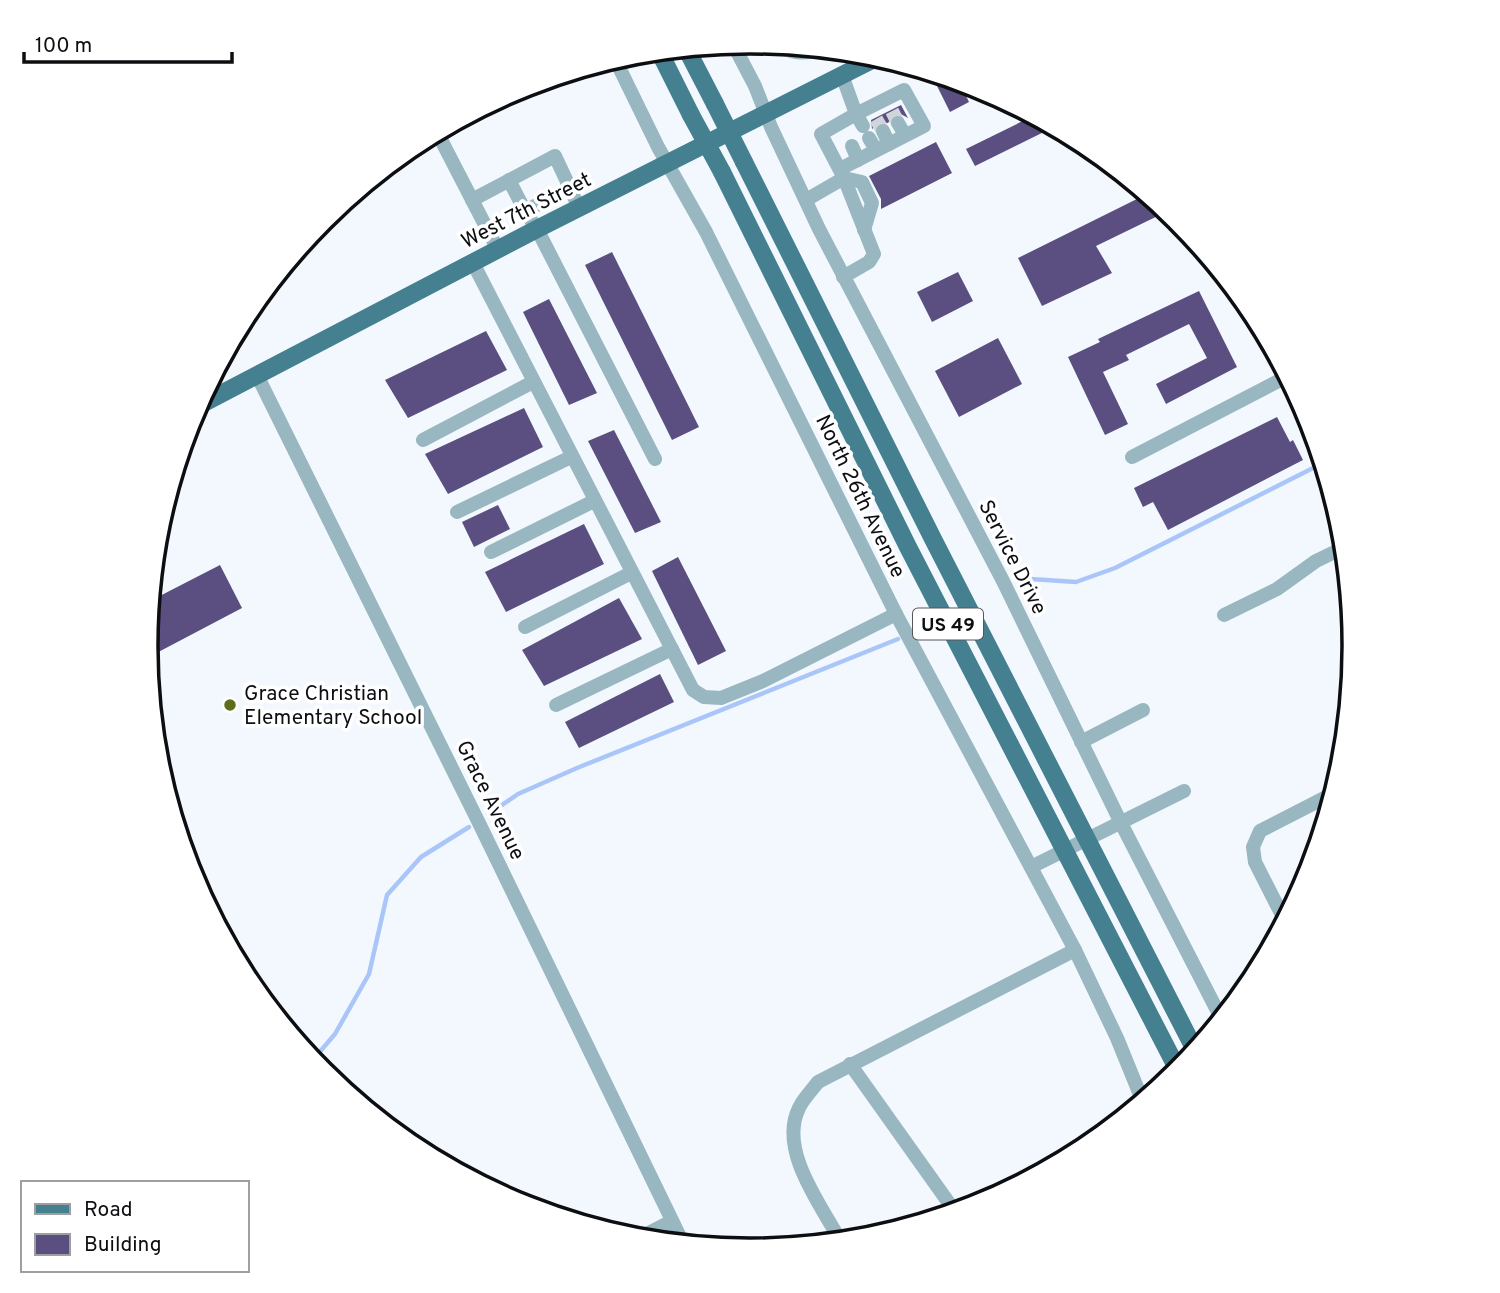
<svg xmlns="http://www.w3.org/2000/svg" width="1500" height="1293" viewBox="0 0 1500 1293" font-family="Overpass,sans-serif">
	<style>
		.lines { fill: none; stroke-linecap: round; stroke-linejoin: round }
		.stream { stroke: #aac6f9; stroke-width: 4.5 }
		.building { fill: #5a4f80 }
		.minor-tunnel { stroke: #d0d5da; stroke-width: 14; stroke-dasharray: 14 7; stroke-linecap: butt }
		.minor { stroke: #99b7c1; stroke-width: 14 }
		.major { stroke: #458091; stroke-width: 18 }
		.major-bridge { stroke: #458091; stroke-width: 18 }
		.poi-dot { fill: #5d6d18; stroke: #fff; stroke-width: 2.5 }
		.labels { text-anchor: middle; stroke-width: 7; stroke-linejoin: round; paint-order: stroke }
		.shield { fill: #fff; stroke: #555658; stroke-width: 2 }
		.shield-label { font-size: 19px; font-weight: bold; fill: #0c0e11 }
		.street-label { font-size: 21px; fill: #0c0e11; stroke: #fff }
		.poi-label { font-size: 21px; fill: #0c0e11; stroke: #fff; text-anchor: start }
		.rim { fill: none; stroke: #0c0e11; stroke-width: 3.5 }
	</style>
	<rect width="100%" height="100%" fill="#f3f8fe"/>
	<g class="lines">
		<g class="stream">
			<polyline points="1016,578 1076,582 1115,568 1323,463"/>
			<polyline points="489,814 518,794 577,768 898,639"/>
			<polyline points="312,1061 335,1034 369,974 387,895 421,857 469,827"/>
		</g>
	</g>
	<g class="building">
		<polygon points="930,72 959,81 969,102 950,112"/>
		<polygon points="901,105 908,118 899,113 894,114 888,123 880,122 872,129 871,120"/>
		<polygon points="1033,116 1054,127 975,166 966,149"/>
		<polygon points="936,142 952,173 881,209 881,199 869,176"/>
		<polygon points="1147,194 1168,211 1096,246 1112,273 1042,306 1018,258"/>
		<polygon points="612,252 699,427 672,440 585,265"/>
		<polygon points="958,272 973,301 932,322 917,292"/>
		<polygon points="1199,291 1237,367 1166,404 1156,384 1207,358 1189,324 1126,355 1129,360 1103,372 1128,424 1105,435 1068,357 1100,342 1098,339"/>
		<polygon points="549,299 597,393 569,405 523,312"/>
		<polygon points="486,331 507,370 408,418 385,380"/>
		<polygon points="998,338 1022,384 959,417 935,371"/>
		<polygon points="524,408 543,447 448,494 425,454"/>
		<polygon points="1277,417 1290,442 1293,440 1303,460 1168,530 1153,502 1143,507 1134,488"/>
		<polygon points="614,430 661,522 635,533 588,441"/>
		<polygon points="498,505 510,529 474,547 462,522"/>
		<polygon points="584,524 604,564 506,612 485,572"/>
		<polygon points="678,557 726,651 698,665 652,571"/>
		<polygon points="220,565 242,608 147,658 146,646 150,601"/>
		<polygon points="619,598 642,639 544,686 522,650"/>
		<polygon points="660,674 674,702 579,748 565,722"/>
	</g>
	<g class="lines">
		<g class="minor-tunnel">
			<polyline points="892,111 898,123"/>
			<polyline points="876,119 883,131"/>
		</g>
		<g class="minor">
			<polyline points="733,44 755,86 771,127 819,229 1003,581 1121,823 1222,1020"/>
			<path d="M778,45C789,53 806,55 818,49"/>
			<polyline points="615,59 658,147 706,232 896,614 1075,950 1117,1038 1143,1102"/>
			<polyline points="842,75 856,114 821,134 844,178 862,182 872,203 864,230"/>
			<polyline points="898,123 905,135"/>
			<polyline points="883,131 889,144"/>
			<polyline points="437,132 498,250"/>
			<polyline points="869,138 876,150"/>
			<polyline points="852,146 858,160"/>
			<polyline points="840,169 924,126 904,90 856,114 863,126"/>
			<polyline points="509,180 525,211"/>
			<polyline points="472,200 555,156 570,188"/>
			<polyline points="806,200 844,178 874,254 869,262 843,277"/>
			<polyline points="579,208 570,188 525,211 537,229 655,459"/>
			<polyline points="473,263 693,690 704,697 721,698 763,681 896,614"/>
			<polyline points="257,375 479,823 684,1245"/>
			<polyline points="423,440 533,382"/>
			<polyline points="1132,457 1288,376"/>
			<polyline points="457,512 571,457"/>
			<polyline points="491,552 594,501"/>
			<polyline points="1224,615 1277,589 1316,561 1345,547"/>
			<polyline points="525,627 631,573"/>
			<polyline points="556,705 672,649"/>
			<polyline points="1081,742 1143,710"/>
			<polyline points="1031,867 1184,791"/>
			<polyline points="1285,921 1255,862 1253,847 1260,831 1334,793"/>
			<polyline points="850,1064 956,1213"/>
			<polyline points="635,1240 672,1221"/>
			<path d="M841,1242C821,1205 778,1150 799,1108C803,1099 812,1090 818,1082L1075,950"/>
		</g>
		<g class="major">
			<polyline points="686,48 715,104"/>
			<polyline points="659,51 691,115"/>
			<polyline points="744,162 933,539 1196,1052"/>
			<polyline points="722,172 908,547 1179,1072"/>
			<polyline points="196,407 537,229 878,57"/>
		</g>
		<g class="major-bridge">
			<polyline points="715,104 744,162"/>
			<polyline points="691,115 722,172"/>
		</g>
	</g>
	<circle class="poi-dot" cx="230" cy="705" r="7"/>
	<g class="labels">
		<rect class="shield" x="913" y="608.5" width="70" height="31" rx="5"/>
		<g class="shield-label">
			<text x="948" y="631">US 49</text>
		</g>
		<g class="street-label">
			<text transform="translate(526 210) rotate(-27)" y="7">West 7th Street</text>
			<text transform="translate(861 496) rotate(64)" y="7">North 26th Avenue</text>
			<text transform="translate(1013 557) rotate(63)" y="7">Service Drive</text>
			<text transform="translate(491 800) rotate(64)" y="7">Grace Avenue</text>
		</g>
		<g class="poi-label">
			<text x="244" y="700">Grace Christian<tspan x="244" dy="24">Elementary School</tspan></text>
		</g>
	</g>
	<path d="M0 0H1500V1293H0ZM158 646a592 592 0 1 1 1184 0a592 592 0 1 1-1184 0Z" fill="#fff" fill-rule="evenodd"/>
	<path class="rim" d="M158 646a592 592 0 1 1 1184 0a592 592 0 1 1-1184 0Z"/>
	<rect x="21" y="1181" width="228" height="91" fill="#ffffff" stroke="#9e9fa0" stroke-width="2"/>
	<rect x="35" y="1204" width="35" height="10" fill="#458091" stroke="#9e9fa0" stroke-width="2"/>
	<text x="84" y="1216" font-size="21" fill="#0c0e11">Road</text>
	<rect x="35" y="1234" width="35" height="21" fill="#5a4f80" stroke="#9e9fa0" stroke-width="2"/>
	<text x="84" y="1251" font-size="21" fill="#0c0e11">Building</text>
	<path d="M24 52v10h208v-10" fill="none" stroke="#0c0e11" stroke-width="3.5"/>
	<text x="35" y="52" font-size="21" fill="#0c0e11" stroke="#ffffff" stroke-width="5" paint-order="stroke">100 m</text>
</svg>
